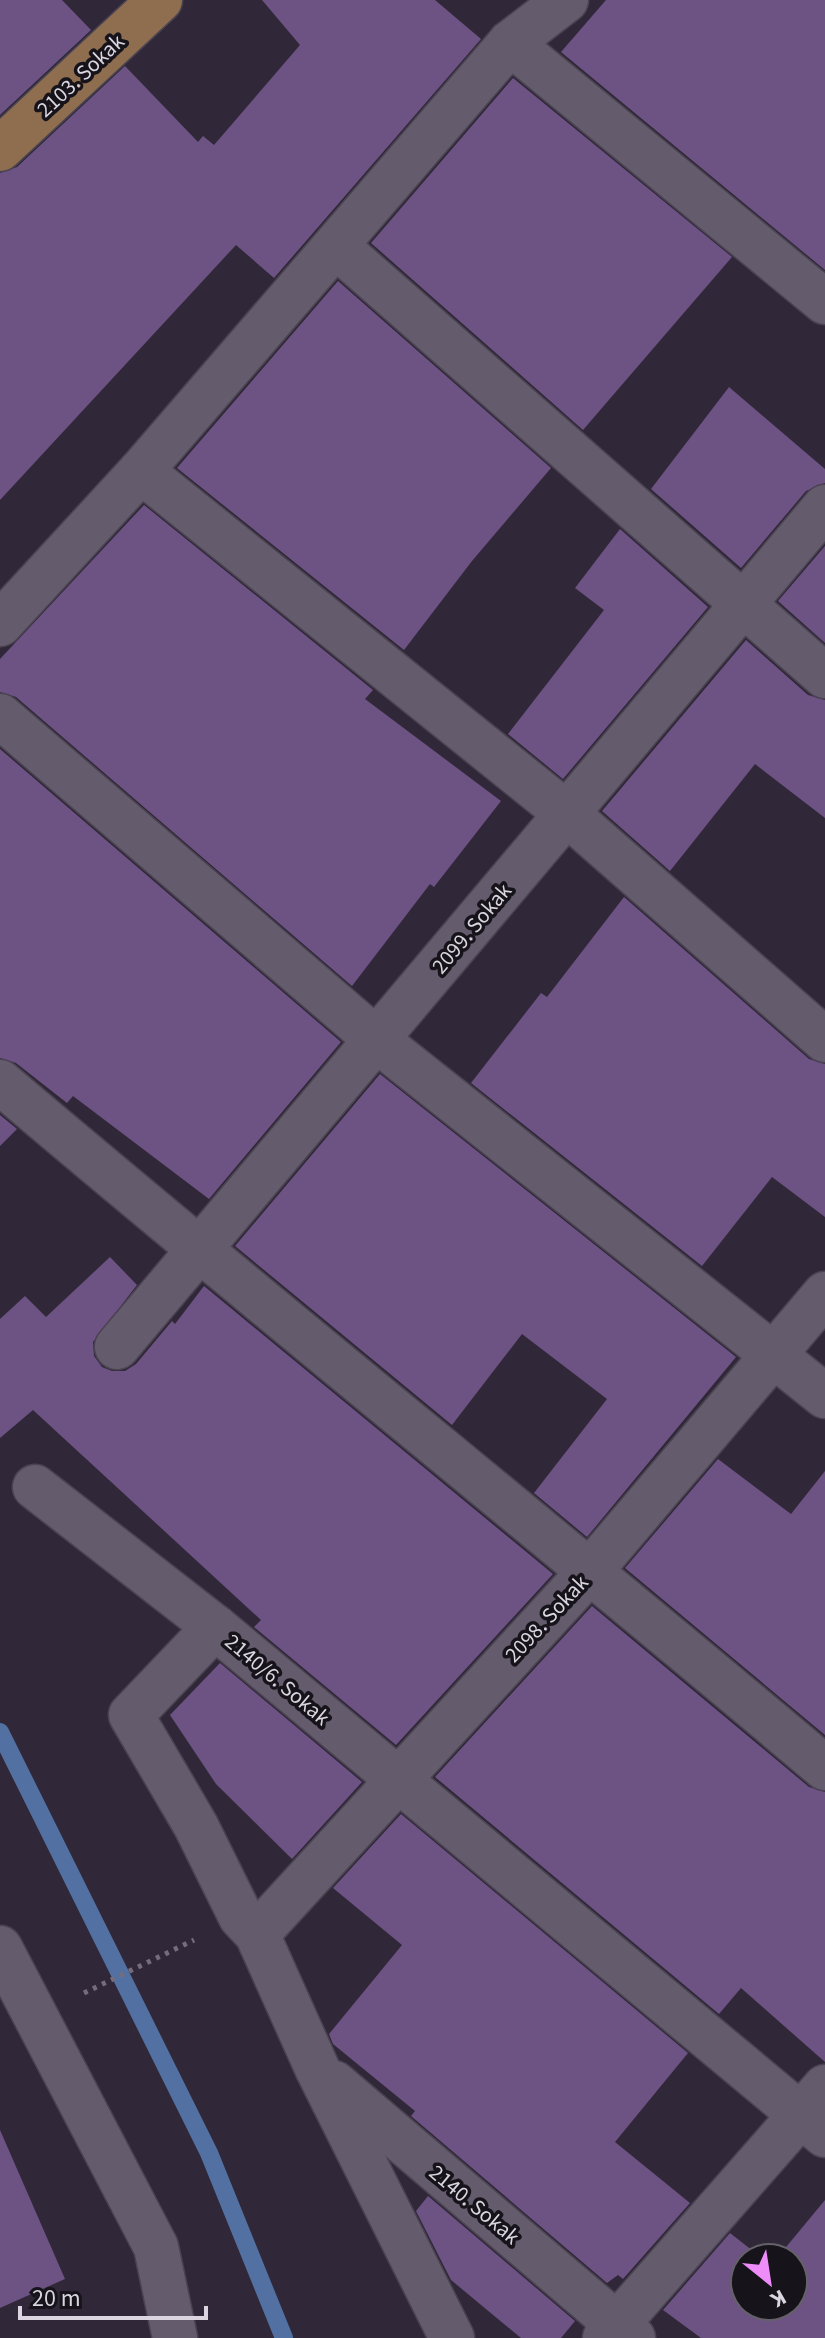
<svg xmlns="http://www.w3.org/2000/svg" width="825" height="2338" viewBox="0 0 825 2338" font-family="'Source Sans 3',sans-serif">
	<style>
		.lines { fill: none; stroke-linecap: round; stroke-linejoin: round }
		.stream { stroke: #5271a2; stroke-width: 18 }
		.building { fill: #6d5284 }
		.minor-casing { stroke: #4a4351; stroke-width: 47 }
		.major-casing { stroke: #4a4351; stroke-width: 47 }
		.path { stroke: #746d7b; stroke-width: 5; stroke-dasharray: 4 6; stroke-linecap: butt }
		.minor { stroke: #645b6d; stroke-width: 44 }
		.major { stroke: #8f6e50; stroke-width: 44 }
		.labels { text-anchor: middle; stroke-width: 7; stroke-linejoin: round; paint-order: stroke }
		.street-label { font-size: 22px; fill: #dad5df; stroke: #16131a }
	</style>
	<rect width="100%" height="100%" fill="#302838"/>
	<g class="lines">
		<polyline class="stream" points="0,1732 209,2153 284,2338"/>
	</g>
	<g class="building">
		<polygon points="0,0 62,0 91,30 0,115"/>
		<polygon points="262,0 435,0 481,39 274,278 236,245 0,500 0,173 17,167 125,66 198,142 203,136 214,145 300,45"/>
		<polygon points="606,0 825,0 825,270 561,52"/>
		<polygon points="513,78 732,257 583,430 371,243"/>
		<polygon points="338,281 551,468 472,561 404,650 177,468"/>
		<polygon points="729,387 825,469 825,483 806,491 741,568 651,489"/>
		<polygon points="144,505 373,690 365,699 501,801 434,887 430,884 352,986 16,697 0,692 0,659"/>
		<polygon points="620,529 708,607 563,779 508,734 604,610 575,588"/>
		<polygon points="825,546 825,643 778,601"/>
		<polygon points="746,640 808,695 825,700 825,818 755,764 670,871 602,811"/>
		<polygon points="0,749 341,1042 209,1199 73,1096 67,1103 16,1063 0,1058"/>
		<polygon points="624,897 809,1059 825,1064 825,1217 772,1177 702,1266 471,1083 541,993 547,997"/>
		<polygon points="380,1074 736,1357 587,1537 534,1493 607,1399 522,1334 452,1425 235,1246"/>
		<polygon points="0,1115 17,1129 0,1146"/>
		<polygon points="110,1257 137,1285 93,1342 94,1356 102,1367 112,1371 125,1371 136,1364 172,1321 175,1324 204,1286 553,1574 396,1745 254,1627 261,1620 33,1410 0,1438 0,1319 25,1296 46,1317"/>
		<polygon points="718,1459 791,1514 825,1471 825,1735 625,1568"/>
		<polygon points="592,1606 809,1787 825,1792 825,2062 741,1988 719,2014 435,1777"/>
		<polygon points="220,1663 362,1782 292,1859 216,1784 170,1715"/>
		<polygon points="401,1814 688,2053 615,2142 690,2203 623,2279 618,2275 607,2283 411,2116 415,2111 333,2044 329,2034 402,1945 333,1888"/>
		<polygon points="0,2130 65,2279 0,2308"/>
		<polygon points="428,2196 575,2321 561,2338 521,2338 451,2280 416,2211"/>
		<polygon points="825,2200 825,2338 701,2338 663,2310 730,2233 762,2258 745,2258 745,2306 793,2306 793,2258 777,2258"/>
	</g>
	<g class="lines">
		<g class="minor-casing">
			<g id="minor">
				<polyline points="510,43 825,302"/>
				<polyline points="336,246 825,676"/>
				<polyline points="141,471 566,813 825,1040"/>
				<polyline points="0,624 141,471 510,43 566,0"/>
				<polyline points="0,716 378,1041 825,1396"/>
				<path d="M0,1082C273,1314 552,1537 825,1768"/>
				<polyline points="117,1347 825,507"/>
				<polyline points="35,1487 215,1627 825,2135"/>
				<polyline points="215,1627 131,1715 196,1826 241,1917 257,1934 317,2068 452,2338"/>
				<polyline points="257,1934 591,1570 825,1294"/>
				<polyline points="0,1948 156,2247 175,2338"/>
				<polyline points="334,2083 633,2338"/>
				<polyline points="605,2338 825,2087"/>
			</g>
		</g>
		<g class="major-casing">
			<polyline id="major" points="0,149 160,0"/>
		</g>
		<polyline class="path" points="84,1993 194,1940"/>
		<use href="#minor" class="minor"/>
		<use href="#major" class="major"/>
	</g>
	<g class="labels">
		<g class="street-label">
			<text transform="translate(80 75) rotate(-43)" y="8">2103. Sokak</text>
			<text transform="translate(471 928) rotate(-50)" y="8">2099. Sokak</text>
			<text transform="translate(546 1618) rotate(-47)" y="8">2098. Sokak</text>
			<text transform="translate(278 1679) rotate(40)" y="8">2140/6. Sokak</text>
			<text transform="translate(475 2204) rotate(40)" y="8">2140. Sokak</text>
		</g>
	</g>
	<g transform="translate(769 2282) rotate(150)"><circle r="38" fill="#16131a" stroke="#646169" stroke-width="2"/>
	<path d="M0-6L14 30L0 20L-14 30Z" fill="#ee8cf9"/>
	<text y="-12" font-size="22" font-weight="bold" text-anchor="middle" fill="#dad5df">K</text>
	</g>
	<path d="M20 2306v12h186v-12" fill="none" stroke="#dad5df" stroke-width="4"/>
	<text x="32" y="2306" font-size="24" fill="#dad5df" stroke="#16131a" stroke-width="6" paint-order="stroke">20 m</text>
</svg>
